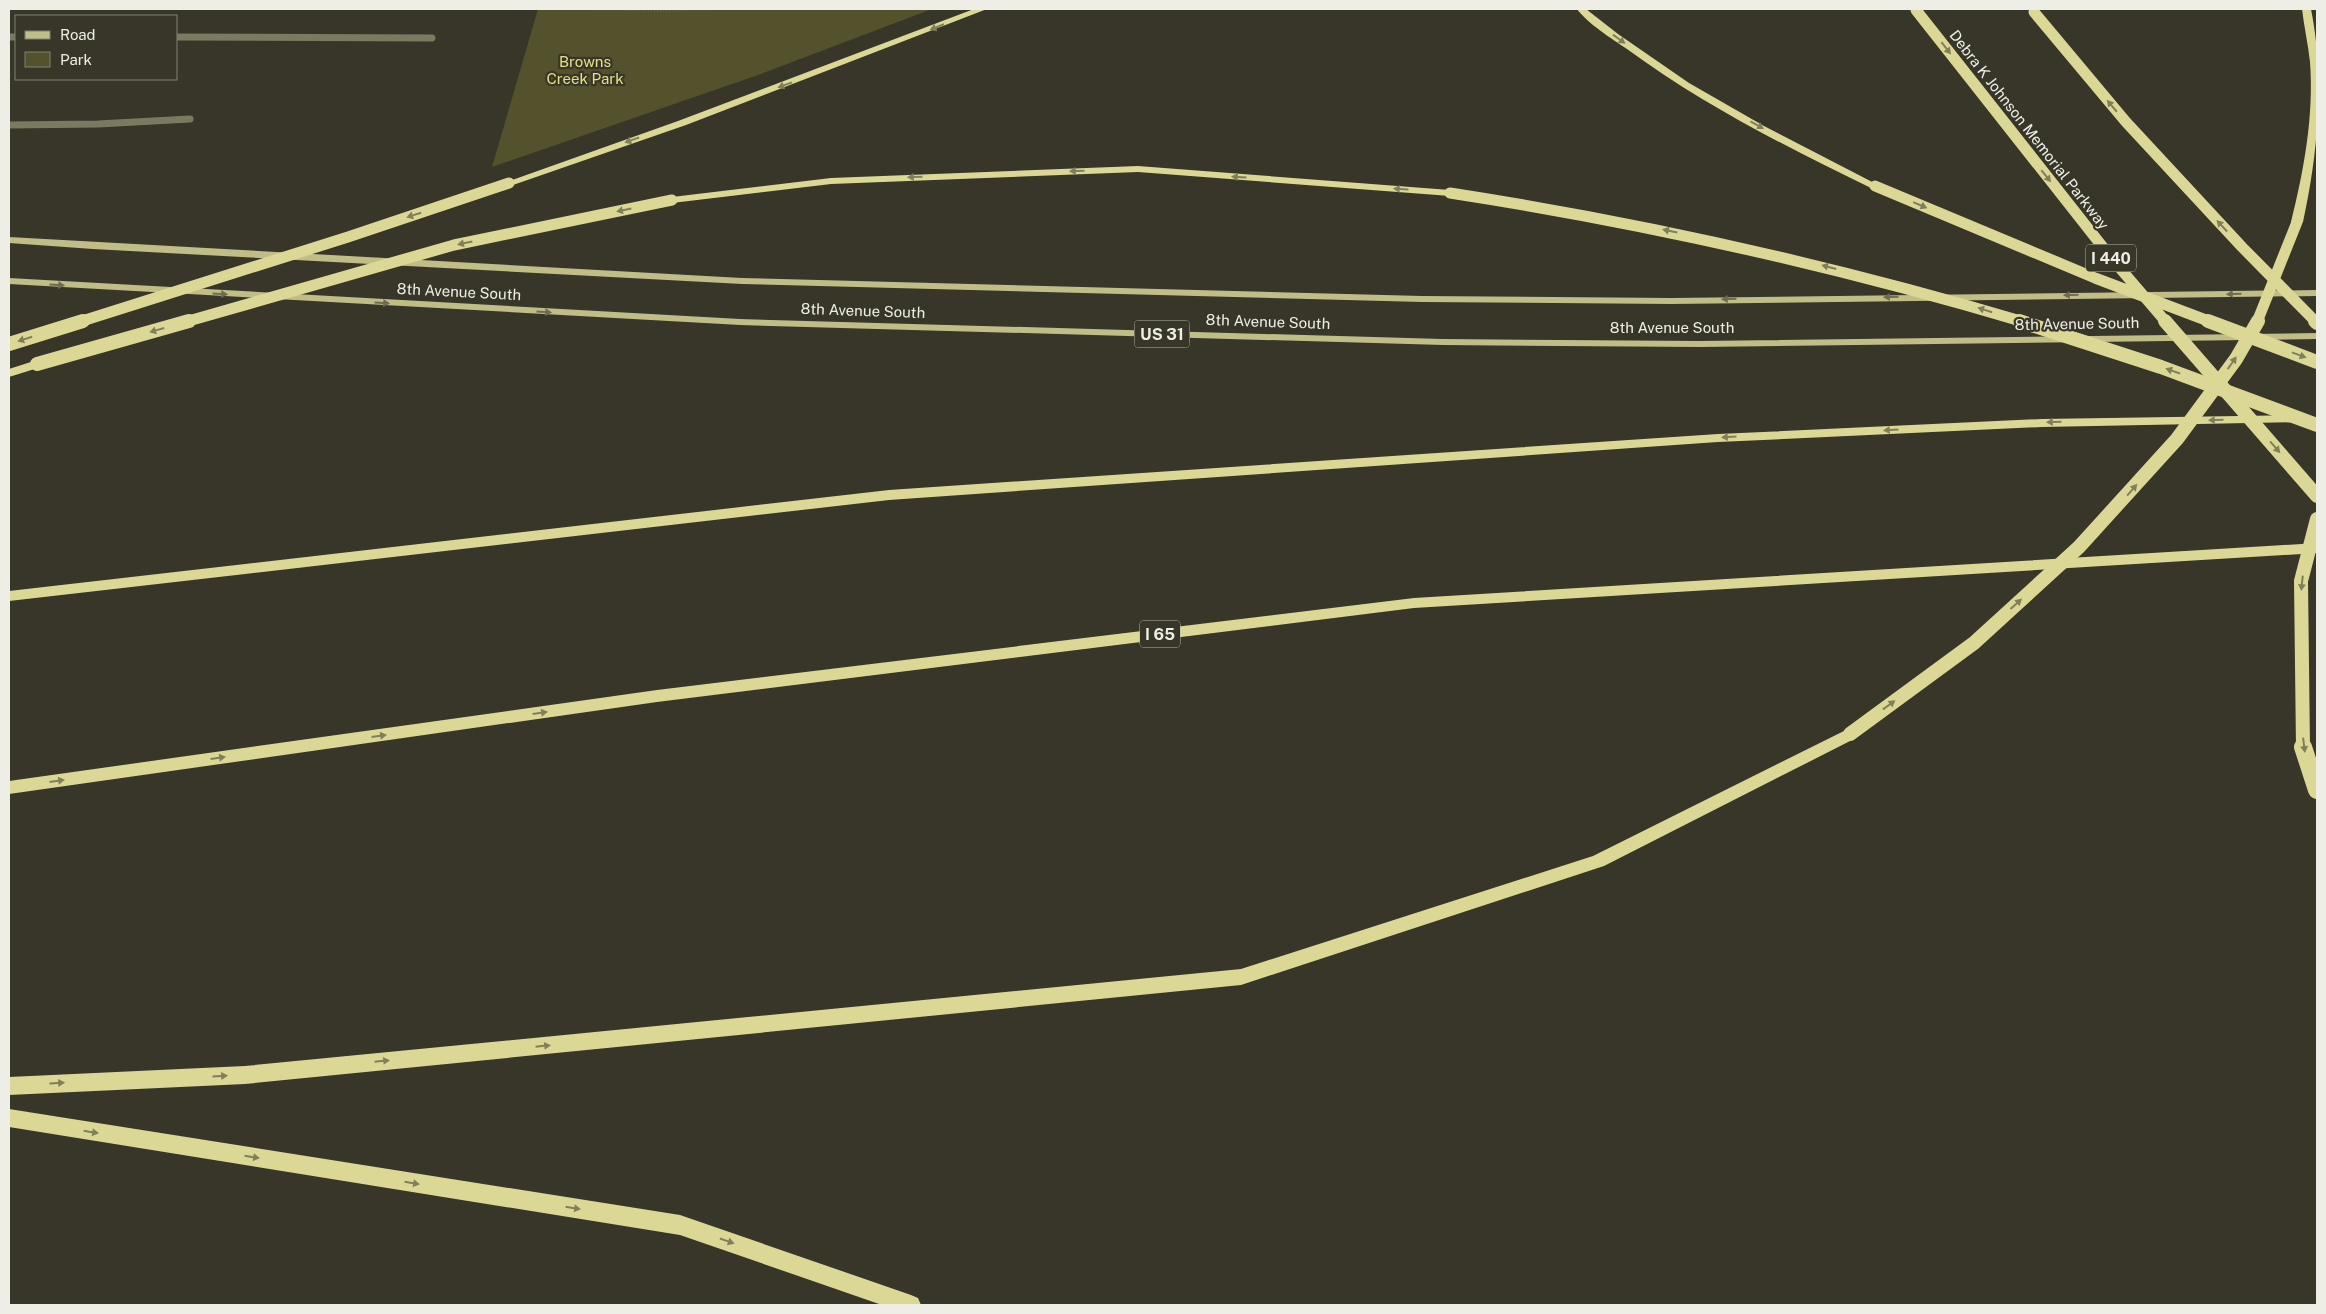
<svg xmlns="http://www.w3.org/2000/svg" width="2326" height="1314" viewBox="0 0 2326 1314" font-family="'Public Sans',sans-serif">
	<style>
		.green { fill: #54522d }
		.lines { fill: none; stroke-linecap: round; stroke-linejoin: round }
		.path { stroke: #757569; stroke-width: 2; stroke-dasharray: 0.5 2.5; stroke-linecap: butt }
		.minor { stroke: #7b7a60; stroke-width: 7 }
		.primary { fill: #c0bd87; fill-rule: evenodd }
		.motorway { fill: #dbd896; fill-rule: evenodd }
		.motorway-bridge-far2 { stroke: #dbd896; stroke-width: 11 }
		.motorway-bridge-far1 { stroke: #dbd896; stroke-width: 14 }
		.motorway-bridge { stroke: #dbd896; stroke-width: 18 }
		.oneway { fill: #817f5a }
		.oneway2 { fill: #6e6c4f }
		.labels { text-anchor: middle; stroke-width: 4.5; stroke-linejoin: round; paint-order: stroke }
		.far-park-label { font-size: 15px; fill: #e5e084; stroke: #373629 }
		.far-street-label { font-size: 15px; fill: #eeeee6; stroke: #373629 }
		.shield { fill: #373629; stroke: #b7b7ad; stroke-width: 1 }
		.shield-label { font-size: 16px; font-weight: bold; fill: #eeeee6 }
	</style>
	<rect width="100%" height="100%" fill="#373629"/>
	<polygon class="green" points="538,9 932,9 761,74 492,167"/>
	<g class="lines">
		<polyline class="path" points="591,9 661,11 709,9"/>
		<g class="minor">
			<polyline points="9,37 16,37"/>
			<polyline points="176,37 432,38"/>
			<polyline points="9,125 98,124 190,119"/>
		</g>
		<g class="primary">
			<polygon points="9,237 742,278 1422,296 1671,298 2317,290 2317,296 1671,304 1422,302 742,284 93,249 9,243"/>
			<polygon points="9,278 740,319 1443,339 1700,341 2317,333 2317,339 1700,347 1443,345 740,325 9,284"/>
		</g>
		<g class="motorway">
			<polygon points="974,9 987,9 686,125 513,185 505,185 504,183 678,121"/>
			<path d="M1577,9H1586L1618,34L1689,83L1764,126L1880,186L1875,189L1871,188C1787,147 1703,105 1627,49C1612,39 1587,23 1577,9Z"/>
			<path d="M2302,9H2311C2325,79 2318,153 2303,222L2297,225L2291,222C2304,170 2314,116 2310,62C2308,44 2304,26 2302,9Z"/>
			<polygon points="1138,166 1450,190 1455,193 1450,196 1138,172 831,184 672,203 667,200 672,197 831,178"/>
			<polygon points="37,360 43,364 41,367 9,377 9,369"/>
			<polygon points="2301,415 2307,419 2306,422 2042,427 1718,442 889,500 9,601 9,591 889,490 1718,434 2042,419"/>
			<polygon points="2317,543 2317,553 1414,608 657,702 9,794 9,781 657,690 1414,598"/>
			<polygon points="1850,728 1856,730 1858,734 1856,738 1604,866 1241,985 245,1084 9,1095 9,1077 245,1066 1241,969 1593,856"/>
			<polygon points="9,1109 680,1215 911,1295 918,1298 921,1305 882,1305 680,1235 9,1127"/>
		</g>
		<g class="motorway-bridge-far2">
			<polyline points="1916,10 2113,260 2166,322"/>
			<polyline points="2034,12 2126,122 2242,247 2316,322"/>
			<polyline points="1875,186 2095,278 2211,322"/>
			<path d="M1450,193C1645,223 1835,266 2024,322"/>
			<polyline points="79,322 348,237 509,183"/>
			<polyline points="185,322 454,245 672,200"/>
			<polyline points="2257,322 2297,222"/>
		</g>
		<g class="motorway-bridge-far1">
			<polyline points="2019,321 2161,367 2317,425"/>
			<polyline points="2165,321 2317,496"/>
			<polyline points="2208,321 2317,362"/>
			<polyline points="2315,321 2317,323"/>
			<polyline points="9,344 83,321"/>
			<polyline points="37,364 189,321"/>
			<polyline points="1850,734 1974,643 2079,547 2177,439 2236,359 2258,321"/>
			<polyline points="2303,748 2301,581 2317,519"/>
		</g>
		<polyline class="motorway-bridge" points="2303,747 2317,790"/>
	</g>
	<defs><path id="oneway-solid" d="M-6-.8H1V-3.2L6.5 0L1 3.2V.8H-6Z" transform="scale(1.25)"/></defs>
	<g class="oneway">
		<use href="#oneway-solid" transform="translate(937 27) rotate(158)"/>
		<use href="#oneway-solid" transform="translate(1619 39) rotate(36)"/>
		<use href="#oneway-solid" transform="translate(1946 48) rotate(52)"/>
		<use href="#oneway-solid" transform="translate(785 85) rotate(160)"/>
		<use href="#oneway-solid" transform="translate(2112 106) rotate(-130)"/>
		<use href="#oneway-solid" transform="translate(1757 125) rotate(29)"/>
		<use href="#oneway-solid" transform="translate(632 140) rotate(161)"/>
		<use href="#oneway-solid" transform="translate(1077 171) rotate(178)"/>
		<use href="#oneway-solid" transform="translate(2046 176) rotate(51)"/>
		<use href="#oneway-solid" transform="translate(915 177) rotate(178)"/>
		<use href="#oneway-solid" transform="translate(1239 177) rotate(-176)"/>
		<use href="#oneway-solid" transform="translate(1401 189) rotate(-176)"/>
		<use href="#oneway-solid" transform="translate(1920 205) rotate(23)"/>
		<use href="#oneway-solid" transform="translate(624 210) rotate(168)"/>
		<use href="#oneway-solid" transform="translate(414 215) rotate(162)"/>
		<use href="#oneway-solid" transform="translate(2222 226) rotate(-133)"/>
		<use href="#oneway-solid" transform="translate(1670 231) rotate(-168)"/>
		<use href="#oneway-solid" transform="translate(465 243) rotate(168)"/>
		<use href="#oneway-solid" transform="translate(1829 267) rotate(-165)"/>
		<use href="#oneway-solid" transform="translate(1985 310) rotate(-163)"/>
		<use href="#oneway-solid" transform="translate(157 330) rotate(164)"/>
		<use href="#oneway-solid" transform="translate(25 339) rotate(163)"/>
		<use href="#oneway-solid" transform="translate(2299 355) rotate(20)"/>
		<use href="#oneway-solid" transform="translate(2232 363) rotate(-55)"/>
		<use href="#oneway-solid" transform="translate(2173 371) rotate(-161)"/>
		<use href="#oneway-solid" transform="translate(2216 420) rotate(179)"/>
		<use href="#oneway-solid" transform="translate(2054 422) rotate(179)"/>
		<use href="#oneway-solid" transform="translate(1891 430) rotate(177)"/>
		<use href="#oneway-solid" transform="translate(1729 437) rotate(177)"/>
		<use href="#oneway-solid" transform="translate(2275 447) rotate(49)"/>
		<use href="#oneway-solid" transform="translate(2132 490) rotate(-49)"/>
		<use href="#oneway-solid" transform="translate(2302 583) rotate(96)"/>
		<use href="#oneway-solid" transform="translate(2016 604) rotate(-42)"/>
		<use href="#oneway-solid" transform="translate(1889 705) rotate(-36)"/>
		<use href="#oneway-solid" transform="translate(540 713) rotate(-8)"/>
		<use href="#oneway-solid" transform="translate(379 736) rotate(-8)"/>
		<use href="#oneway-solid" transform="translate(2304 745) rotate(83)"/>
		<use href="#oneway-solid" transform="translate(218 758) rotate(-8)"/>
		<use href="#oneway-solid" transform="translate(57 781) rotate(-8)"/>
		<use href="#oneway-solid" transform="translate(543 1046) rotate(-6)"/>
		<use href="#oneway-solid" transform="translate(382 1061) rotate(-6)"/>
		<use href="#oneway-solid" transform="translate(220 1076) rotate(-3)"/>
		<use href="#oneway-solid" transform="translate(57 1083) rotate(-3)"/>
		<use href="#oneway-solid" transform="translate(91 1132) rotate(9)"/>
		<use href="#oneway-solid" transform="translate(252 1157) rotate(9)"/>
		<use href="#oneway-solid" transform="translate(412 1183) rotate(9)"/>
		<use href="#oneway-solid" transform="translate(573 1208) rotate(9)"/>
		<use href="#oneway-solid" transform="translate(727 1241) rotate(19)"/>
	</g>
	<g class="oneway2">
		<use href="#oneway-solid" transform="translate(57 285) rotate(4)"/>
		<use href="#oneway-solid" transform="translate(220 294) rotate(3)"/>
		<use href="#oneway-solid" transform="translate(2234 294) rotate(179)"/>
		<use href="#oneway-solid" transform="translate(2071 295) rotate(179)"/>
		<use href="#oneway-solid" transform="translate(1891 297) rotate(179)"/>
		<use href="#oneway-solid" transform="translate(1729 299) rotate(178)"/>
		<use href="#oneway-solid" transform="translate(382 303) rotate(3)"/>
		<use href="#oneway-solid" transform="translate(544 312) rotate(3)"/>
	</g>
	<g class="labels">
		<g class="far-park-label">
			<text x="585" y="67">Browns<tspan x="585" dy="17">Creek Park</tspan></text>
		</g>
		<g class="far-street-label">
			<text transform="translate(2029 130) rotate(52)" y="5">Debra K Johnson Memorial Parkway</text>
			<text transform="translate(459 292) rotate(3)" y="5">8th Avenue South</text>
			<text transform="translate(863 311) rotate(2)" y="5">8th Avenue South</text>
			<text transform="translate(1268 322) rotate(2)" y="5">8th Avenue South</text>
			<text transform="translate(2077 324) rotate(-1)" y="5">8th Avenue South</text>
			<text x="1672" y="333">8th Avenue South</text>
		</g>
		<g class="shield">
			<rect x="2086" y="244.5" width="50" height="27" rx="4"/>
			<rect x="1134.5" y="320.5" width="55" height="27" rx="4"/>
			<rect x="1140" y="620.5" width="40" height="27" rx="4"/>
		</g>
		<g class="shield-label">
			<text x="2111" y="264">I 440</text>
			<text x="1162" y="340">US 31</text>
			<text x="1160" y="640">I 65</text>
		</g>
	</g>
	<rect width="2326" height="1314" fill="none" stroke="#eeeee6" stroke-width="20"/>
	<rect x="15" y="15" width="162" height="65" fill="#373629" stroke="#808075"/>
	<rect x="25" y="31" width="25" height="8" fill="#c0bd87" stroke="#808075"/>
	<text x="60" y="40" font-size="15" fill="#eeeee6">Road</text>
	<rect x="25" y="52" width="25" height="15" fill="#54522d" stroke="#808075"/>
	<text x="60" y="65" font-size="15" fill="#eeeee6">Park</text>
</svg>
